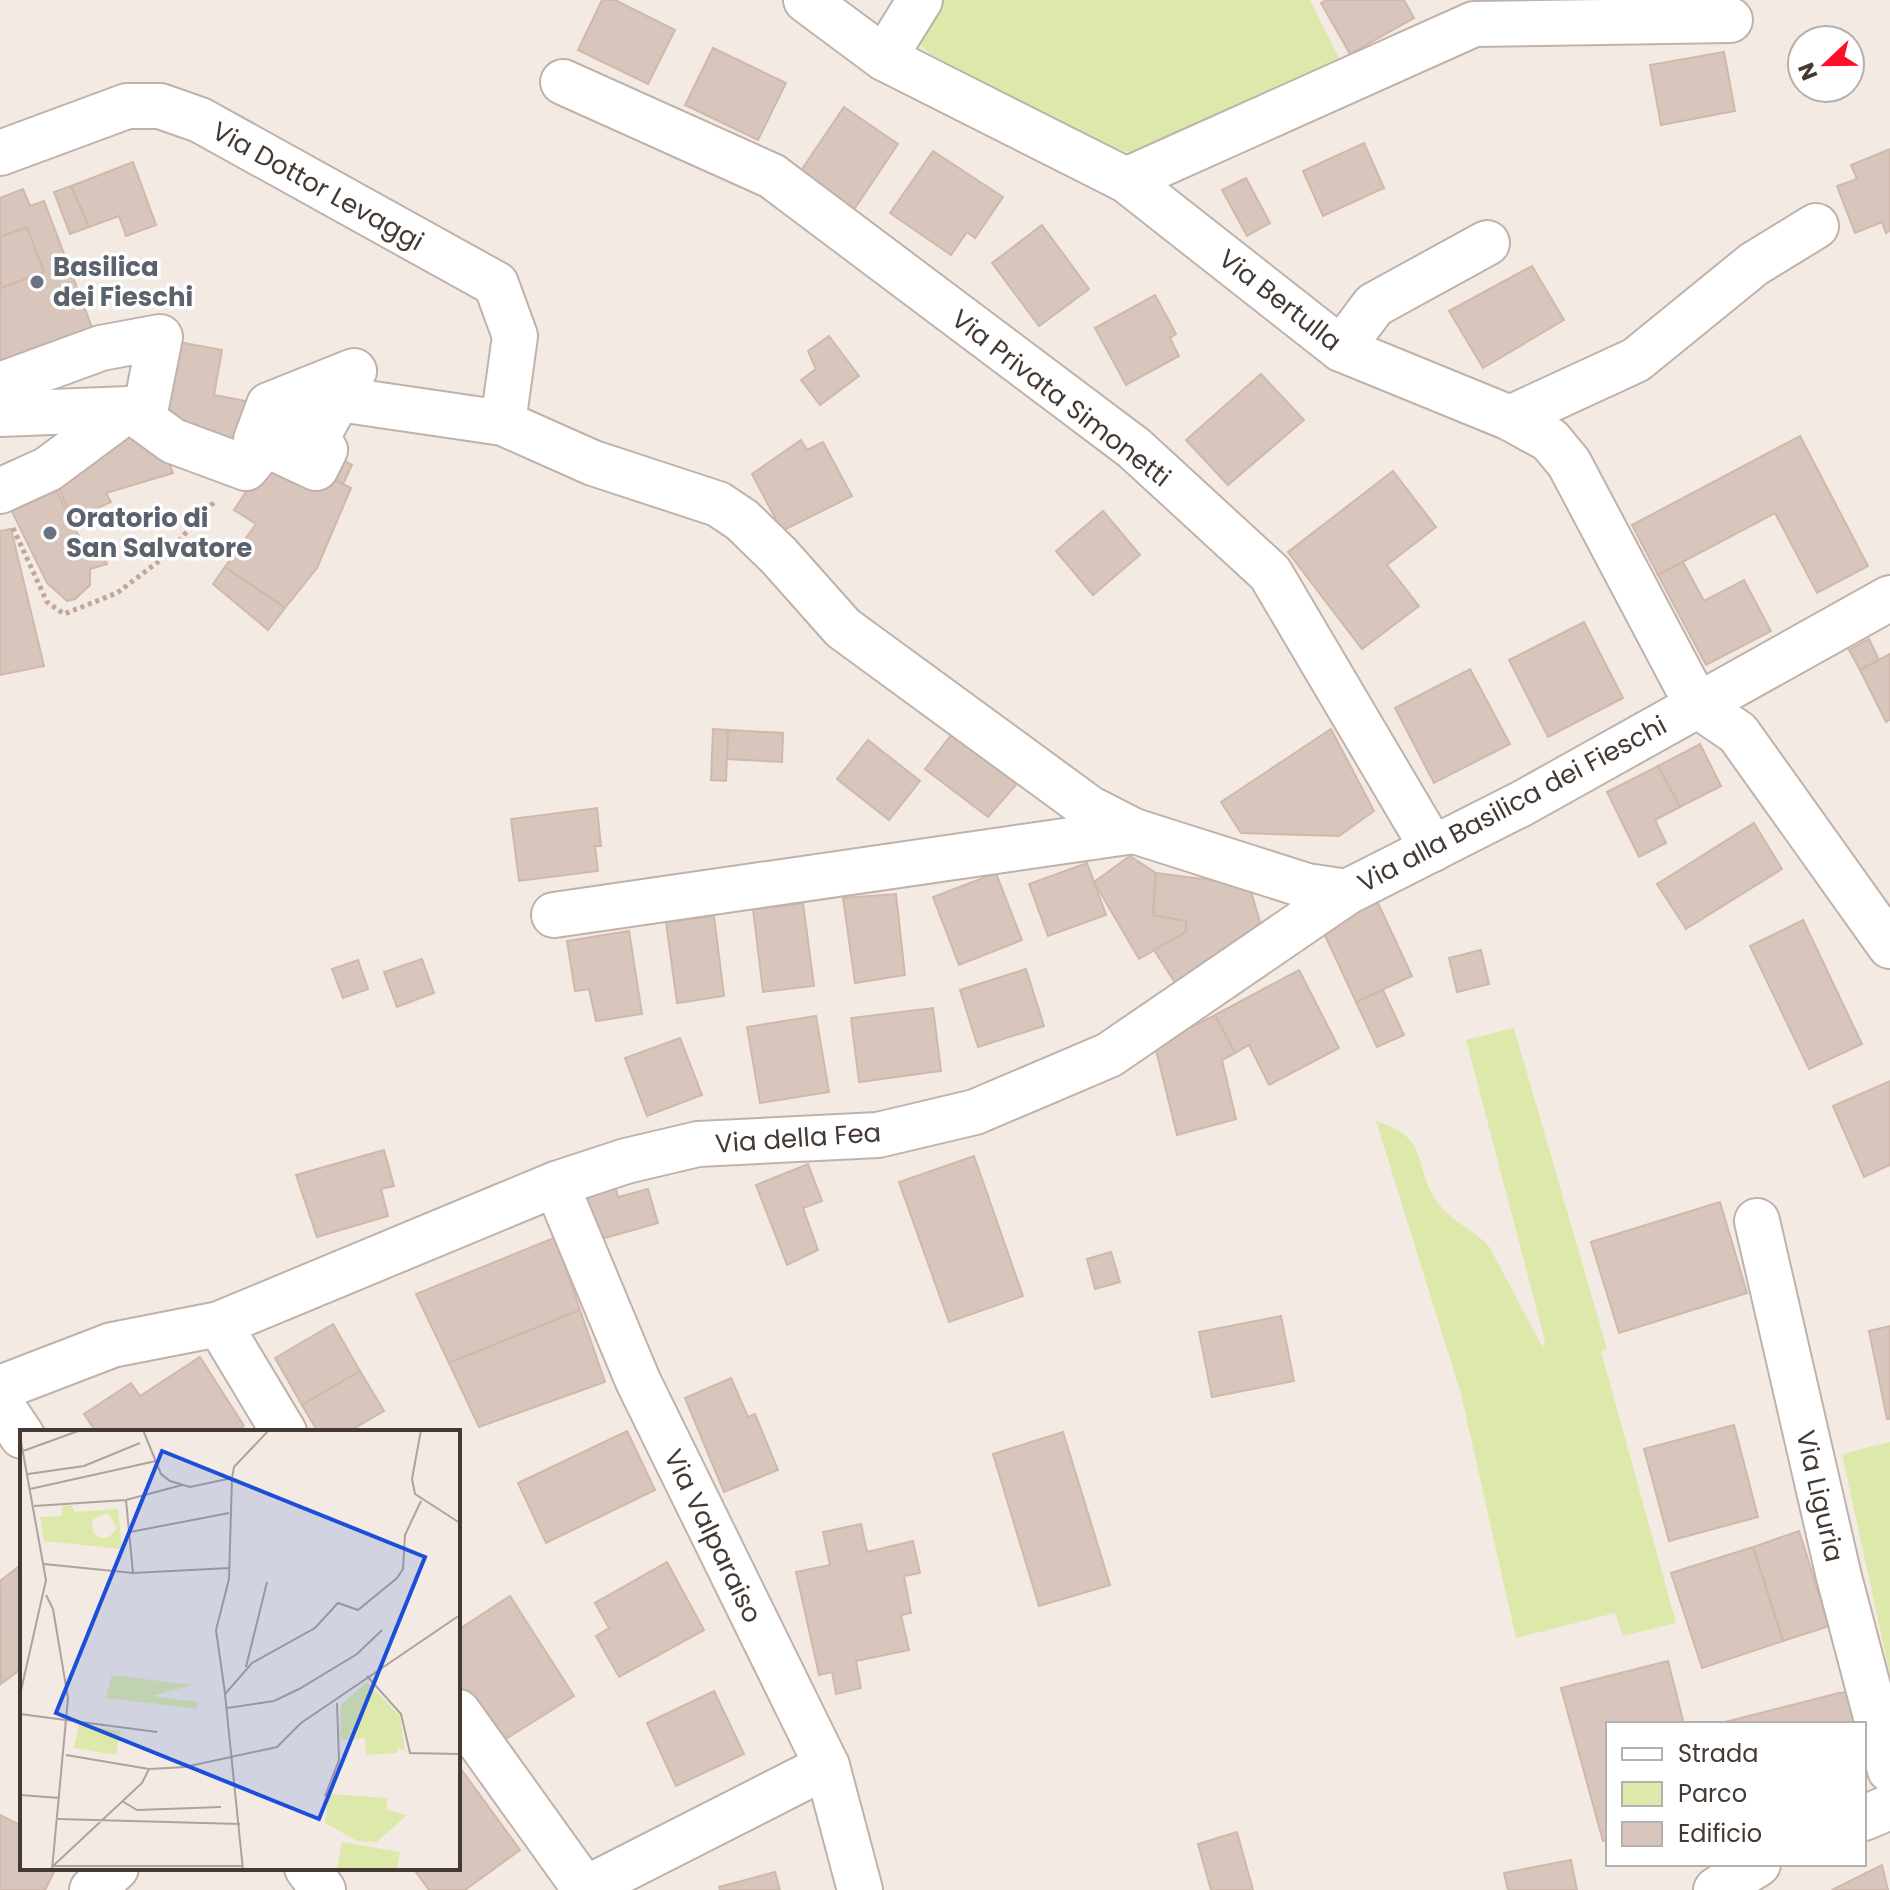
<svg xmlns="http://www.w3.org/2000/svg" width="1890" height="1890" viewBox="0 0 1890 1890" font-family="Poppins,sans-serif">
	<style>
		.green { fill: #dde9aa }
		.building { fill: #d8c5bb; stroke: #d0b8ab; stroke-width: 2 }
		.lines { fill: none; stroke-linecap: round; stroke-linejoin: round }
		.minor-casing { stroke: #c1b2a9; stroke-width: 48 }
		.path { stroke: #c1a796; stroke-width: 5; stroke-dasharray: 4 4; stroke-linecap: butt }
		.minor { stroke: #fff; stroke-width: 44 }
		.worship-dot { fill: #6b7280; stroke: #fff; stroke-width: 3 }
		.labels { text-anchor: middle; stroke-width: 7; stroke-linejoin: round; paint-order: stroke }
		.street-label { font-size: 26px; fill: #453933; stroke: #fff }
		.worship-label { font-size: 26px; font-weight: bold; fill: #5b616d; stroke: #fff; text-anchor: start }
		.inset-road { fill: none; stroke: #ada39d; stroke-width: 2 }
		.view { fill: #1d4ed8; fill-opacity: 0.15; stroke: #1d4ed8; stroke-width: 4 }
		.inset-edge { fill: none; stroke: #453933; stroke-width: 4 }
	</style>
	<rect width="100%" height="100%" fill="#f3eae3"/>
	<g class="green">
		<polygon points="933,0 1310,0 1344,68 1146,150 1126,152 1098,142 929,53 919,44"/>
		<path d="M1514,1028L1607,1349L1601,1351L1676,1623L1623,1636L1615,1613L1516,1638L1461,1394L1376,1121C1435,1140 1410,1167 1439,1204C1453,1223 1476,1230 1490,1248L1543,1348L1545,1341L1466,1040Z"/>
		<polygon points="1890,1442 1890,1675 1842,1454"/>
	</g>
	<g class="building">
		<polygon points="602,0 615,0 675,30 648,84 578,50"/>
		<polygon points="1326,0 1404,0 1414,18 1350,54 1321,3"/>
		<polygon points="713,48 786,83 758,140 685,105"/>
		<polygon points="1724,52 1735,111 1661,125 1650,65"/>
		<polygon points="844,107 898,144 853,211 798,175"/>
		<polygon points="1364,143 1384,188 1323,216 1303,171"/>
		<polygon points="1890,149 1890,231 1886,233 1882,222 1855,233 1837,186 1857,179 1851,165"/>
		<polygon points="933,151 1003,197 975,238 967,232 951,255 890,213"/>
		<polygon points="133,162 156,225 126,236 119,216 89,227 71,186"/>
		<polygon points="1246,178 1270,223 1247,236 1222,190"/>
		<polygon points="71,186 89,227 70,234 54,192"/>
		<polygon points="23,189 30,206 44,201 99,346 0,362 0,198"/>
		<polygon points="1042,225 1089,289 1039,326 992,263"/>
		<polygon points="27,227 44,272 1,288 0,237"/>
		<polygon points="1532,266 1564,320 1483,368 1449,311"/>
		<polygon points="1155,295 1176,334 1170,338 1179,356 1126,385 1095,328"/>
		<polygon points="829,336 859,376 820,405 801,380 816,369 808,351"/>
		<polygon points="163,339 222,350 214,395 267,405 236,454 149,408"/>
		<polygon points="1261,374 1304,420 1228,485 1186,440"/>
		<polygon points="126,416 158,433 173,473 106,493 111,502 73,519 50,470"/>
		<polygon points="1800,436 1868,566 1817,593 1775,513 1658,575 1632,525"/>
		<polygon points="801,440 807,450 823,442 852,496 782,531 752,474"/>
		<polygon points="274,449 351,488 317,568 285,608 225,567 256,524 234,510"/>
		<polygon points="327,452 352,465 343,484 317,471"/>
		<polygon points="1393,471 1436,527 1387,565 1419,606 1362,649 1288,552"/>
		<polygon points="48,472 84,547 96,540 107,564 90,569 90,585 75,599 67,601 47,583 3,493"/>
		<polygon points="1103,511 1140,555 1093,595 1056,551"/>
		<polygon points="11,529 44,666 0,675 0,531"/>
		<polygon points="1683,562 1704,601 1744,580 1771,631 1706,665 1658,575"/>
		<polygon points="225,567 285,608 268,630 213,584"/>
		<polygon points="1584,622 1623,698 1548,737 1509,660"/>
		<polygon points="1869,639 1879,660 1860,670 1849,650"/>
		<polygon points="1890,654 1890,720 1886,722 1860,670"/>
		<polygon points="1470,669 1510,744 1434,783 1395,708"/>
		<polygon points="713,729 728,730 726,781 711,780"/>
		<polygon points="1331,729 1374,811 1339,836 1241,833 1221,802"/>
		<polygon points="728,730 783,733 782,762 727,759"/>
		<polygon points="955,730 1021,779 988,817 925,769"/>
		<polygon points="868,740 920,781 889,820 837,779"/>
		<polygon points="1700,744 1721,786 1680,807 1658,766"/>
		<polygon points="1658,766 1680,807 1655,820 1666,843 1639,857 1607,792"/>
		<polygon points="597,808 601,846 595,846 598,871 519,881 511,819"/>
		<polygon points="1754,823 1782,869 1686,929 1657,884"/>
		<polygon points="1130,856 1156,873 1153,915 1186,921 1186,932 1139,959 1094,882"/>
		<polygon points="1087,863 1106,915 1048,936 1029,884"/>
		<polygon points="996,873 1022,940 959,965 933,897"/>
		<polygon points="1156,873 1249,885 1263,932 1178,987 1154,950 1186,932 1186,921 1153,915"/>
		<polygon points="896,894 905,975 855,983 843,898"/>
		<polygon points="1377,901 1412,976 1356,1002 1321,927"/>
		<polygon points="803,903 814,986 763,992 753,909"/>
		<polygon points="714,916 724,996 677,1003 666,922"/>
		<polygon points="1803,920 1862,1044 1809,1069 1750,946"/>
		<polygon points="629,931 642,1014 596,1021 589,989 575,991 567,941"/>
		<polygon points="1481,950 1489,984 1457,992 1449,958"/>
		<polygon points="422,959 434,993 397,1007 384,972"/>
		<polygon points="358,960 368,989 343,998 332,969"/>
		<polygon points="1026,969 1044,1026 978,1047 960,990"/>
		<polygon points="1299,970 1339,1048 1269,1085 1249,1045 1235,1053 1215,1015"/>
		<polygon points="1383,990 1404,1035 1377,1047 1356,1002"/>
		<polygon points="933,1008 941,1071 859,1082 851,1018"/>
		<polygon points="1215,1015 1235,1053 1222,1060 1236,1119 1177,1135 1155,1046"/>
		<polygon points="816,1016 829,1092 760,1103 747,1027"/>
		<polygon points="680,1038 702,1095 647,1116 625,1058"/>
		<polygon points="1890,1081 1890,1165 1864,1177 1833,1106"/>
		<polygon points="384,1150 394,1186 381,1189 388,1216 317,1237 296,1175"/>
		<polygon points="974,1156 1023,1296 949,1322 899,1182"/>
		<polygon points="808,1164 822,1201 803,1208 818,1250 787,1265 756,1185"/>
		<polygon points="613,1178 618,1197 648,1189 658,1223 594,1241 578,1188"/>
		<polygon points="1720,1202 1747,1293 1619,1333 1591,1242"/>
		<polygon points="556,1237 580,1310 449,1363 416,1294"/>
		<polygon points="1111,1252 1120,1282 1095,1289 1087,1259"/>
		<polygon points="580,1310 605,1382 479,1427 449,1363"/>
		<polygon points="1281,1316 1294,1381 1212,1397 1199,1332"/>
		<polygon points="333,1324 360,1371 302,1405 275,1358"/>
		<polygon points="1890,1326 1890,1419 1887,1419 1869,1331"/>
		<polygon points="200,1357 244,1426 235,1432 96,1432 84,1414 131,1383 140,1396"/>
		<polygon points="360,1371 384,1411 348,1432 318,1432 302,1405"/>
		<polygon points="731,1378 748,1417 755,1414 778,1470 724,1492 685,1398"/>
		<polygon points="1734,1425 1758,1517 1669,1541 1644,1449"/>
		<polygon points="627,1431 655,1490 546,1543 518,1483"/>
		<polygon points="1063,1432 1110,1585 1039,1606 993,1454"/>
		<polygon points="861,1524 867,1552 913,1541 920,1573 904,1576 911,1613 901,1615 909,1650 856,1661 861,1688 836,1694 832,1672 819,1675 796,1572 830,1565 823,1532"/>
		<polygon points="1799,1531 1829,1626 1783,1641 1753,1547"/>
		<polygon points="1753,1547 1783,1641 1702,1668 1671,1573"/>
		<polygon points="667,1562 704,1630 619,1677 596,1636 609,1628 595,1603"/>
		<polygon points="22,1564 22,1668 1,1684 0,1581"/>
		<polygon points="510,1596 574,1696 498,1744 458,1682 458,1630"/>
		<polygon points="1668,1661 1684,1724 1608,1724 1608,1840 1603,1841 1561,1688"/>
		<polygon points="714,1691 744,1754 676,1786 647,1723"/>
		<polygon points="1848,1692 1856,1724 1721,1723 1839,1693"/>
		<polygon points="458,1765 520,1850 465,1890 429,1890 413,1868 458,1868"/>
		<polygon points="0,1815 22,1826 22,1868 56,1868 45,1890 0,1890"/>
		<polygon points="1237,1832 1253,1890 1211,1890 1198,1844"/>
		<polygon points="1571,1860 1577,1890 1508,1890 1504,1873"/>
		<polygon points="1882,1865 1888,1890 1832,1890"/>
		<polygon points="775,1872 780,1890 720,1890 719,1887"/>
	</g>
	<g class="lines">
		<g class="minor-casing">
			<g id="minor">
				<polyline points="806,0 884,58 1126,180 1341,349 1510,418 1550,440 1569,463 1697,705"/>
				<polyline points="884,58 920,0"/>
				<polyline points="563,82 772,176 1134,448 1270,573 1433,849"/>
				<polyline points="0,153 127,106 160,106 200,120 496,284 515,336 503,423"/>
				<polyline points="1126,180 1474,24 1730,20"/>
				<polyline points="1341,349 1374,305 1487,243"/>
				<polygon points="354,371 317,437 325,450 316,468 256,440 269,405"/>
				<polyline points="0,385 101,348 160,337 146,407 129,409 48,469 0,491"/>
				<polyline points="0,414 129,409 173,441 246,468 266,444 339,399 503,423 593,463 718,504 742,520 779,556 843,628 1089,808 1134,831 1307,886 1347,892 1521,804 1890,598"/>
				<polyline points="1510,418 1636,360 1754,264 1816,226"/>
				<polyline points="1697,705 1738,733 1890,946"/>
				<polyline points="554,915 1134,831"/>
				<polyline points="556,1184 638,1381 827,1766 860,1890"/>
				<polyline points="1757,1221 1839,1577 1890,1770"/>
				<polyline points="219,1324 284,1432"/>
				<polyline points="0,1388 112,1345 219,1324 556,1184 626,1161 698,1144 878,1135 975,1112 1109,1055 1347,892"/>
				<polyline points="0,1403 22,1436"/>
				<polyline points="458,1712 585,1889"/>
				<polyline points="1864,1818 1890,1807"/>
				<polyline points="307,1868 323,1890"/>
				<polyline points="92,1890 116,1868"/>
				<polyline points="583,1890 827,1766"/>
				<polyline points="1716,1890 1758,1864"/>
			</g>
		</g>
		<polyline class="path" points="13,528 47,602 64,614 117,593 163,558 215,501"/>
		<use href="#minor" class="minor"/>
	</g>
	<g class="worship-dot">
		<circle cx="37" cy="282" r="8"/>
		<circle cx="50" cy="533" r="8"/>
	</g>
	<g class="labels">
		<g class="street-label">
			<text transform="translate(318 186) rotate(29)" y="9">Via Dottor Levaggi</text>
			<text transform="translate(1280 300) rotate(38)" y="9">Via Bertulla</text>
			<text transform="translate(1061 398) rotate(38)" y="9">Via Privata Simonetti</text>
			<text transform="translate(1512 804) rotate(-28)" y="9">Via alla Basilica dei Fieschi</text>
			<text transform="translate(798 1138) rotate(-4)" y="9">Via della Fea</text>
			<text transform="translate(1820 1496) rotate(77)" y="9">Via Liguria</text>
			<text transform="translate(713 1536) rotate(64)" y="9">Via Valparaiso</text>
		</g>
		<g class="worship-label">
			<text x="53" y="276">Basilica<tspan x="53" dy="30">dei Fieschi</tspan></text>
			<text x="66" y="527">Oratorio di<tspan x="66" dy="30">San Salvatore</tspan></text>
		</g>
	</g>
	<g transform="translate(20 1430)">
		<rect width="440" height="440" fill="#f3eae3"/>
		<path d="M52,75L54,82L98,79L102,119L24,111L20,87L42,86V76ZM88,83L97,98L89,107L80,108L73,102L72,90ZM92,245L172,255L132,266L178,272L177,279L86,268ZM347,252L380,286L385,320L402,328L378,318L377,323L346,325L345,308L320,310L321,275ZM59,294L100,301L96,325L54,318ZM309,364L368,368L366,380L387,385L357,412L337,411L305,393ZM322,412L380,422L377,440H317Z" fill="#dde9aa" fill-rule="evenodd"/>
		<path class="inset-road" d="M123,0L141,44L150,51L170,57L212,48M401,0L392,49L395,64L440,93M0,6L26,150L0,265M3,21L61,0M8,44L64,36L120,13M10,59L136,31M106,70L113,143M14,76L106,70L162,55M110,102L209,83M24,134L113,143L209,138M26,165L33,179L48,268L32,440M226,237L247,152M347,246L381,284L390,323L440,324M205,263L196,200L209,149L212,48L214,37L249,0M207,278L254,271L279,259L337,224L362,200M0,284L137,302M46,325L129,339L165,337L257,317L281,293L440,185M0,365L40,368M305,366L319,330L317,273M102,371L117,380L201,377M38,389L220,394M33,436H222M33,436L122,353L129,339M223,440L205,264L232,233L295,198L318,173L338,180L377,148L383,139L385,105L401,71"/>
		<path class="view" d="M142,21L405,127L299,389L36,283Z"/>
		<rect width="440" height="440" class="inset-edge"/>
	</g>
	<rect x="1606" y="1722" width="260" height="144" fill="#ffffff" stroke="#b5b0ad" stroke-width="2"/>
	<rect x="1622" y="1748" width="40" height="12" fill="#ffffff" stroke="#b5b0ad" stroke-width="2"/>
	<text x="1678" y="1762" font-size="24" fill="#453933">Strada</text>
	<rect x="1622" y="1782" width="40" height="24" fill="#dde9aa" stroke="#b5b0ad" stroke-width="2"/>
	<text x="1678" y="1802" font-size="24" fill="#453933">Parco</text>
	<rect x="1622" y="1822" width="40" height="24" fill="#d8c5bb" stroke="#b5b0ad" stroke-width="2"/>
	<text x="1678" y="1842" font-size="24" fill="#453933">Edificio</text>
	<g transform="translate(1826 64) rotate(248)"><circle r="38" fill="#ffffff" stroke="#b5b0ad" stroke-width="2"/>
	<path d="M0-6L14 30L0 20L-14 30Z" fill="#ff0e29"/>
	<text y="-12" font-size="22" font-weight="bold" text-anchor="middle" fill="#453933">N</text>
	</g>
</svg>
